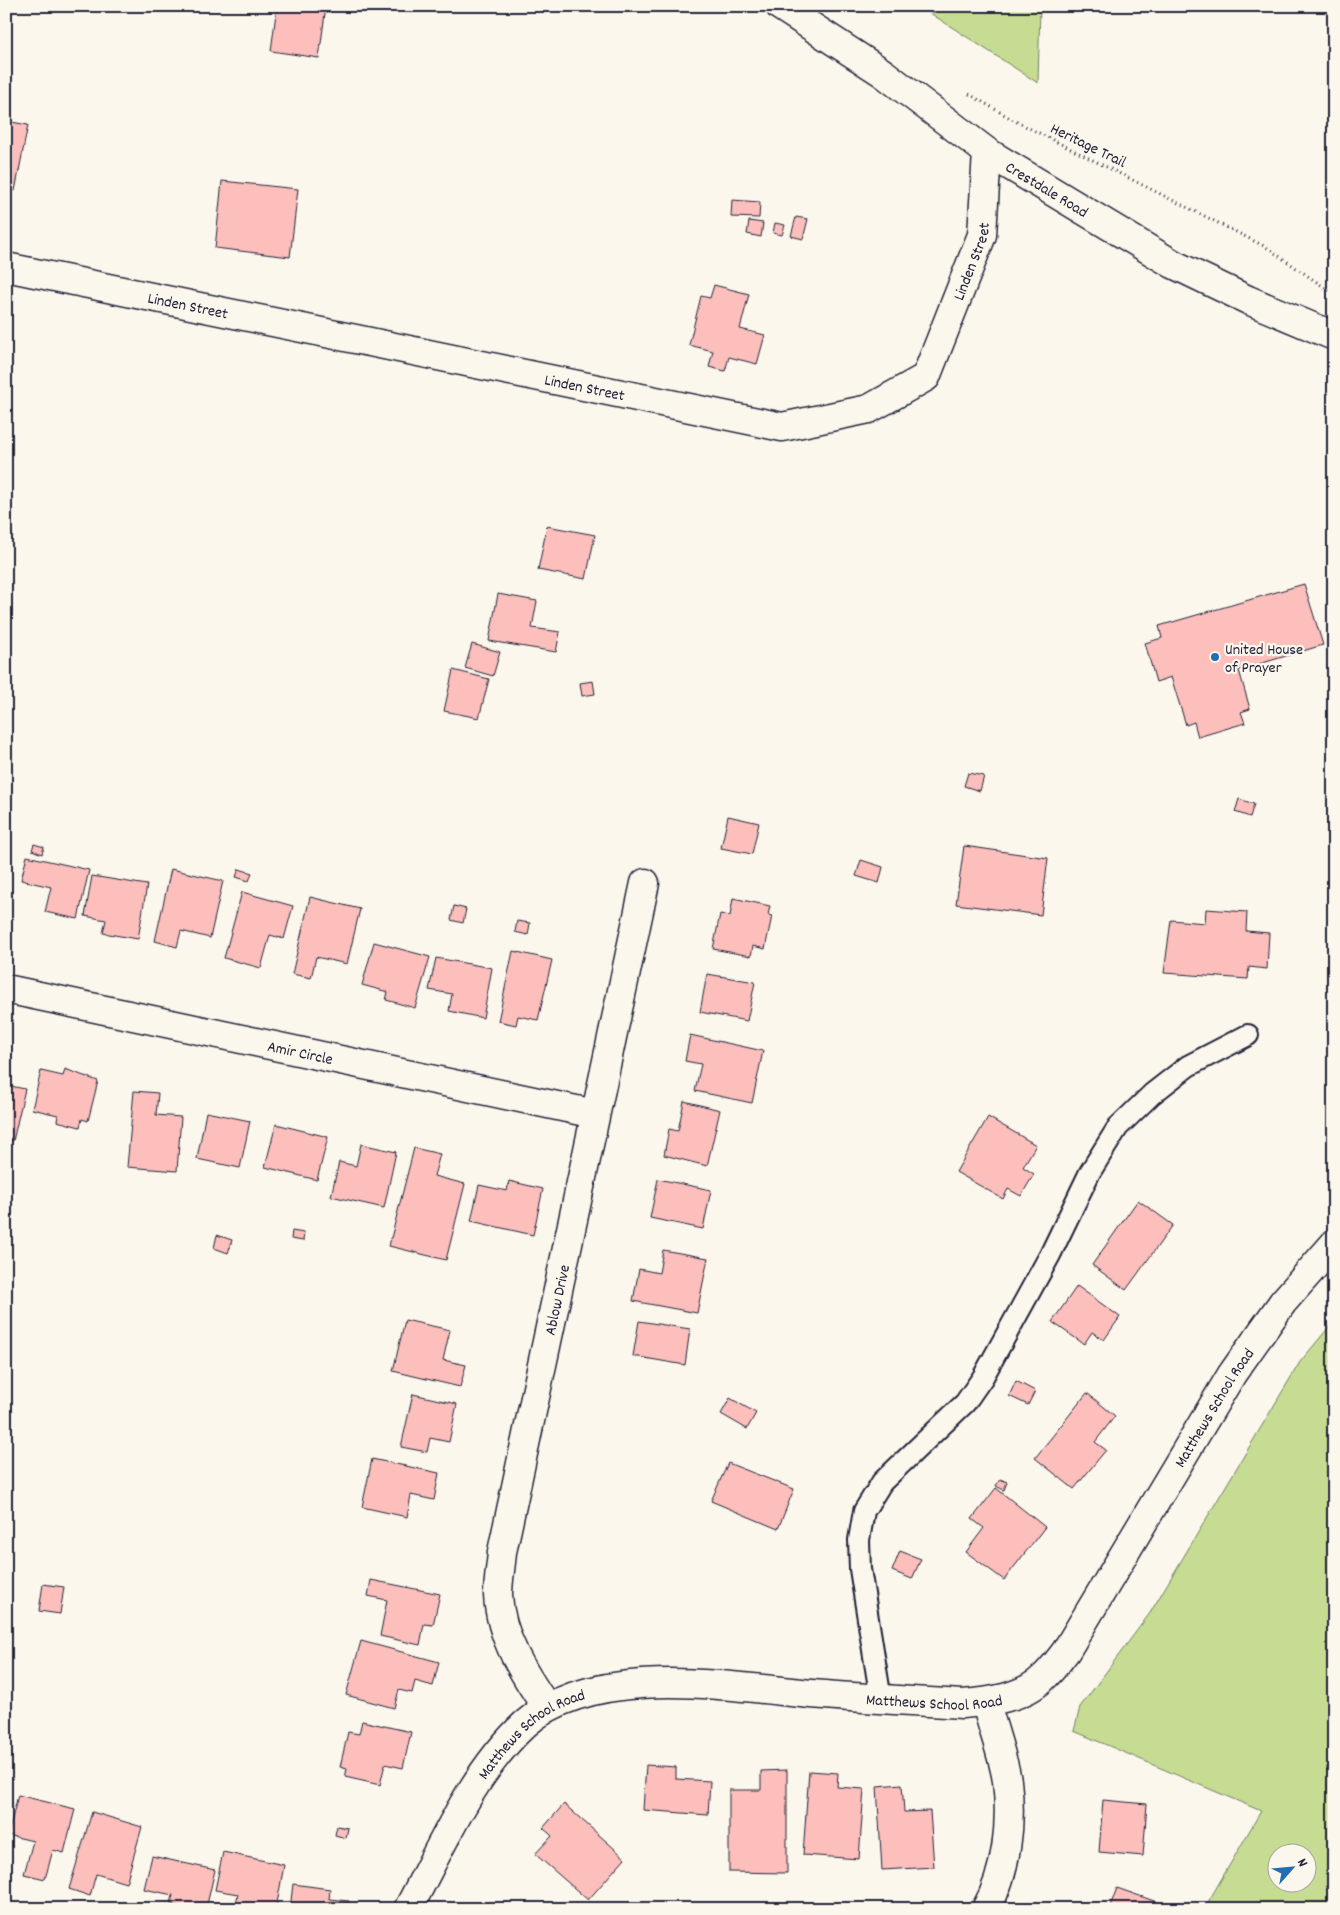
<svg xmlns="http://www.w3.org/2000/svg" width="1340" height="1915" viewBox="0 0 1340 1915" font-family="Dekko,sans-serif">
	<style>
		.green { fill: #c5dc92; stroke: #747f66; fill-rule: evenodd }
		.building { fill: #fcbfbb; stroke: #22223b }
		.lines { fill: none; stroke-linecap: round; stroke-linejoin: round }
		.lane-casing { stroke: #22223b; stroke-width: 24 }
		.street-casing { stroke: #22223b; stroke-width: 31 }
		.secondary-casing { stroke: #22223b; stroke-width: 31 }
		.path { stroke: #22223b; stroke-width: 3; stroke-dasharray: 1 4; stroke-linecap: butt }
		.lane { stroke: #fbf7ec; stroke-width: 20 }
		.street { stroke: #fbf7ec; stroke-width: 28 }
		.secondary { stroke: #fbf7ec; stroke-width: 28 }
		.poi-dot { fill: #1f6fb2; stroke: #fbf7ec; stroke-width: 2 }
		.labels { text-anchor: middle; stroke-width: 4.5; stroke-linejoin: round; paint-order: stroke }
		.street-label { font-size: 16px; fill: #22223b; stroke: #fbf7ec }
		.poi-label { font-size: 16px; fill: #22223b; stroke: #fbf7ec; text-anchor: start }
	</style>
	<rect width="100%" height="100%" fill="#fbf7ec"/>
	<filter id="ink" filterUnits="userSpaceOnUse"><feTurbulence type="fractalNoise" baseFrequency=".02" numOctaves="2"/><feDisplacementMap in="SourceGraphic" scale="10" xChannelSelector="R" yChannelSelector="G"/><feConvolveMatrix kernelMatrix="1 2 1 2 8 2 1 2 1" color-interpolation-filters="sRGB"/></filter>
	<g filter="url(#ink)">
		<g class="green">
			<polygon points="919,6 1040,6 1038,83"/>
			<path d="M1334,1321V1909H1204L1261,1811L1074,1731L1080,1707L1150,1613L1300,1362ZM1278,1852H1308V1882H1278Z"/>
		</g>
		<g class="building">
			<polygon points="277,6 326,6 319,58 271,51"/>
			<polygon points="6,121 28,125 15,191 6,189"/>
			<polygon points="222,181 298,189 290,257 215,248"/>
			<polygon points="732,200 760,202 759,218 731,217"/>
			<polygon points="796,217 808,219 803,239 791,236"/>
			<polygon points="749,221 763,223 761,237 747,234"/>
			<polygon points="775,223 785,225 782,235 773,233"/>
			<polygon points="714,285 749,294 740,329 765,335 757,364 729,357 725,371 709,367 713,351 689,345 701,296 710,298"/>
			<polygon points="547,526 595,535 586,579 538,570"/>
			<polygon points="1304,584 1323,645 1239,670 1250,709 1241,712 1245,723 1198,737 1194,722 1186,725 1171,677 1156,682 1145,643 1162,638 1159,626"/>
			<polygon points="498,594 537,601 532,628 560,632 556,652 489,641"/>
			<polygon points="472,644 500,652 493,676 465,668"/>
			<polygon points="453,670 489,679 479,718 444,711"/>
			<polygon points="593,681 595,694 582,696 580,683"/>
			<polygon points="968,773 984,776 980,791 964,786"/>
			<polygon points="1239,799 1254,804 1250,817 1235,812"/>
			<polygon points="728,816 759,823 752,854 721,848"/>
			<polygon points="34,844 44,847 42,854 32,850"/>
			<polygon points="964,846 1048,858 1041,915 956,904"/>
			<polygon points="27,856 89,870 78,919 45,912 51,887 21,880"/>
			<polygon points="861,860 883,867 879,883 856,876"/>
			<polygon points="171,869 223,881 210,938 181,931 177,947 155,941"/>
			<polygon points="239,869 252,873 249,881 236,877"/>
			<polygon points="92,876 147,885 138,939 103,933 106,920 85,916"/>
			<polygon points="242,892 293,906 284,939 270,935 261,968 224,958"/>
			<polygon points="310,897 360,909 347,964 316,957 311,978 292,974"/>
			<polygon points="733,898 770,906 768,915 772,916 765,949 753,946 751,956 713,949 720,914 730,916"/>
			<polygon points="454,906 466,909 463,923 451,920"/>
			<polygon points="1206,909 1247,912 1246,931 1269,933 1267,969 1249,967 1248,979 1164,973 1171,920 1205,923"/>
			<polygon points="517,921 530,923 528,935 515,932"/>
			<polygon points="374,942 430,957 415,1008 386,1000 388,992 362,985"/>
			<polygon points="513,951 552,960 538,1020 518,1016 516,1025 498,1021"/>
			<polygon points="436,958 492,968 483,1018 449,1011 452,994 429,990"/>
			<polygon points="707,974 755,982 747,1021 700,1012"/>
			<polygon points="690,1035 763,1051 752,1103 695,1091 701,1064 685,1061"/>
			<polygon points="65,1069 98,1081 88,1121 82,1119 80,1127 57,1121 58,1115 32,1109 41,1071 63,1076"/>
			<polygon points="6,1085 25,1089 13,1141 6,1140"/>
			<polygon points="134,1091 158,1093 156,1115 181,1117 177,1171 127,1167"/>
			<polygon points="684,1101 720,1110 707,1166 664,1155 669,1129 678,1131"/>
			<polygon points="206,1112 250,1121 240,1168 197,1159"/>
			<polygon points="988,1117 1036,1145 1023,1167 1034,1174 1021,1196 1008,1189 1003,1199 956,1172"/>
			<polygon points="276,1124 328,1137 317,1180 265,1167"/>
			<polygon points="361,1144 396,1152 384,1208 331,1196 339,1162 356,1166"/>
			<polygon points="414,1148 440,1154 434,1176 465,1184 446,1260 389,1246"/>
			<polygon points="658,1179 711,1190 703,1229 650,1218"/>
			<polygon points="509,1181 543,1189 533,1235 471,1221 479,1185 507,1191"/>
			<polygon points="1138,1200 1173,1225 1126,1290 1092,1265"/>
			<polygon points="292,1231 304,1233 303,1241 291,1239"/>
			<polygon points="217,1235 232,1240 228,1253 214,1248"/>
			<polygon points="663,1250 708,1258 697,1313 633,1301 639,1269 659,1273"/>
			<polygon points="1077,1286 1120,1317 1104,1340 1092,1332 1084,1344 1052,1322"/>
			<polygon points="405,1320 450,1330 443,1360 466,1365 460,1387 393,1371"/>
			<polygon points="639,1321 690,1329 685,1365 633,1356"/>
			<polygon points="1016,1381 1035,1391 1028,1405 1009,1396"/>
			<polygon points="1087,1393 1115,1416 1095,1442 1106,1450 1074,1489 1035,1458"/>
			<polygon points="413,1394 457,1404 449,1442 430,1438 427,1452 401,1447"/>
			<polygon points="730,1398 756,1413 747,1429 721,1414"/>
			<polygon points="372,1459 439,1473 434,1500 411,1495 407,1517 362,1507"/>
			<polygon points="728,1463 794,1489 778,1529 711,1501"/>
			<polygon points="1000,1479 1007,1482 1004,1490 996,1486"/>
			<polygon points="996,1488 1045,1527 1004,1580 966,1552 984,1528 972,1519"/>
			<polygon points="900,1551 921,1559 912,1579 892,1571"/>
			<polygon points="371,1580 440,1594 433,1625 424,1624 420,1645 380,1636 387,1600 368,1596"/>
			<polygon points="43,1584 64,1587 60,1614 39,1611"/>
			<polygon points="361,1641 439,1662 433,1686 415,1681 412,1693 399,1690 394,1708 346,1695"/>
			<polygon points="362,1721 411,1732 403,1768 385,1764 380,1785 345,1777 347,1769 340,1767 348,1732 359,1734"/>
			<polygon points="646,1765 676,1767 676,1779 710,1781 708,1815 643,1810"/>
			<polygon points="787,1770 787,1873 729,1872 729,1790 761,1790 761,1771"/>
			<polygon points="809,1771 838,1773 837,1787 864,1789 859,1859 803,1855"/>
			<polygon points="902,1784 904,1812 930,1811 934,1867 882,1870 877,1786"/>
			<polygon points="18,1795 75,1809 64,1853 53,1850 45,1879 24,1874 33,1841 8,1835"/>
			<polygon points="1103,1800 1147,1804 1143,1856 1099,1852"/>
			<polygon points="564,1804 625,1858 588,1900 535,1854 552,1836 543,1828"/>
			<polygon points="92,1812 142,1827 126,1883 96,1874 90,1896 69,1889"/>
			<polygon points="337,1826 348,1828 346,1838 335,1835"/>
			<polygon points="223,1852 284,1865 276,1909 235,1909 238,1894 215,1890"/>
			<polygon points="152,1856 215,1870 206,1909 190,1909 171,1904 173,1895 144,1889"/>
			<polygon points="293,1884 330,1889 329,1899 349,1901 348,1909 290,1909"/>
			<polygon points="1117,1888 1177,1909 1109,1909"/>
		</g>
		<g class="lines">
			<g class="lane-casing">
				<polyline id="lane" points="881,1700 860,1569 859,1540 864,1511 882,1482 965,1403 983,1377 1050,1255 1090,1172 1118,1127 1152,1094 1188,1066 1248,1035"/>
			</g>
			<g class="street-casing">
				<g id="street">
					<path id="s1" d="M6,267L782,427L869,409L926,377L982,235L987,152"/>
					<path id="s2" d="M6,989L595,1114"/>
					<path d="M986,1702C992,1728 1003,1755 1007,1781C1012,1822 1007,1872 986,1909"/>
					<path id="s3" d="M547,1708C524,1674 500,1637 498,1595C498,1581 501,1566 502,1552L645,883"/>
					<path id="s4" d="M408,1909C442,1846 472,1773 525,1724C592,1663 728,1686 811,1694C861,1698 911,1701 962,1704C988,1702 1023,1698 1043,1678C1052,1670 1059,1660 1066,1651L1232,1374L1283,1302L1334,1244"/>
				</g>
			</g>
			<g class="secondary-casing">
				<g id="secondary">
					<path id="s5" d="M780,6L883,73L987,152L1173,264L1248,300L1334,336"/>
				</g>
			</g>
			<polyline class="path" points="969,94 1017,122 1266,247 1334,294"/>
			<use href="#lane" class="lane"/>
			<use href="#street" class="street"/>
			<use href="#secondary" class="secondary"/>
		</g>
	</g>
	<circle class="poi-dot" cx="1215" cy="657" r="5"/>
	<g class="labels">
		<g class="street-label">
			<text transform="translate(1089 144) rotate(26)" y="6">Heritage Trail</text>
			<text dy="6" stroke="none"><textPath href="#s5" startOffset="324">Crestdale Road</textPath></text>
			<text dy="6" stroke="none"><textPath href="#s1" startOffset="1071">Linden Street</textPath></text>
			<text dy="6" stroke="none"><textPath href="#s1" startOffset="186">Linden Street</textPath></text>
			<text dy="6" stroke="none"><textPath href="#s1" startOffset="591">Linden Street</textPath></text>
			<text dy="6" stroke="none"><textPath href="#s2" startOffset="301">Amir Circle</textPath></text>
			<text dy="6" stroke="none"><textPath href="#s3" startOffset="426">Ablow Drive</textPath></text>
			<text dy="6" stroke="none"><textPath href="#s4" startOffset="1074">Matthews School Road</textPath></text>
			<text dy="6" stroke="none"><textPath href="#s4" startOffset="639">Matthews School Road</textPath></text>
			<text dy="6" stroke="none"><textPath href="#s4" startOffset="219">Matthews School Road</textPath></text>
		</g>
		<g class="poi-label">
			<text x="1225" y="654">United House<tspan x="1225" dy="18">of Prayer</tspan></text>
		</g>
	</g>
	<rect width="1340" height="1915" fill="none" stroke="#fbf7ec" stroke-width="25"/>
	<rect x="12" y="12" width="1315" height="1890" fill="none" stroke="#22223b" stroke-width="2" filter="url(#ink)"/>
	<g transform="translate(1292 1868) rotate(63)"><circle r="24" fill="#fbf7ec" stroke="#a4a2a5"/>
	<path d="M0-4L9 19L0 12L-9 19Z" fill="#1f6fb2"/>
	<text y="-8" font-size="14" font-weight="bold" text-anchor="middle" fill="#22223b">N</text>
	</g>
</svg>
